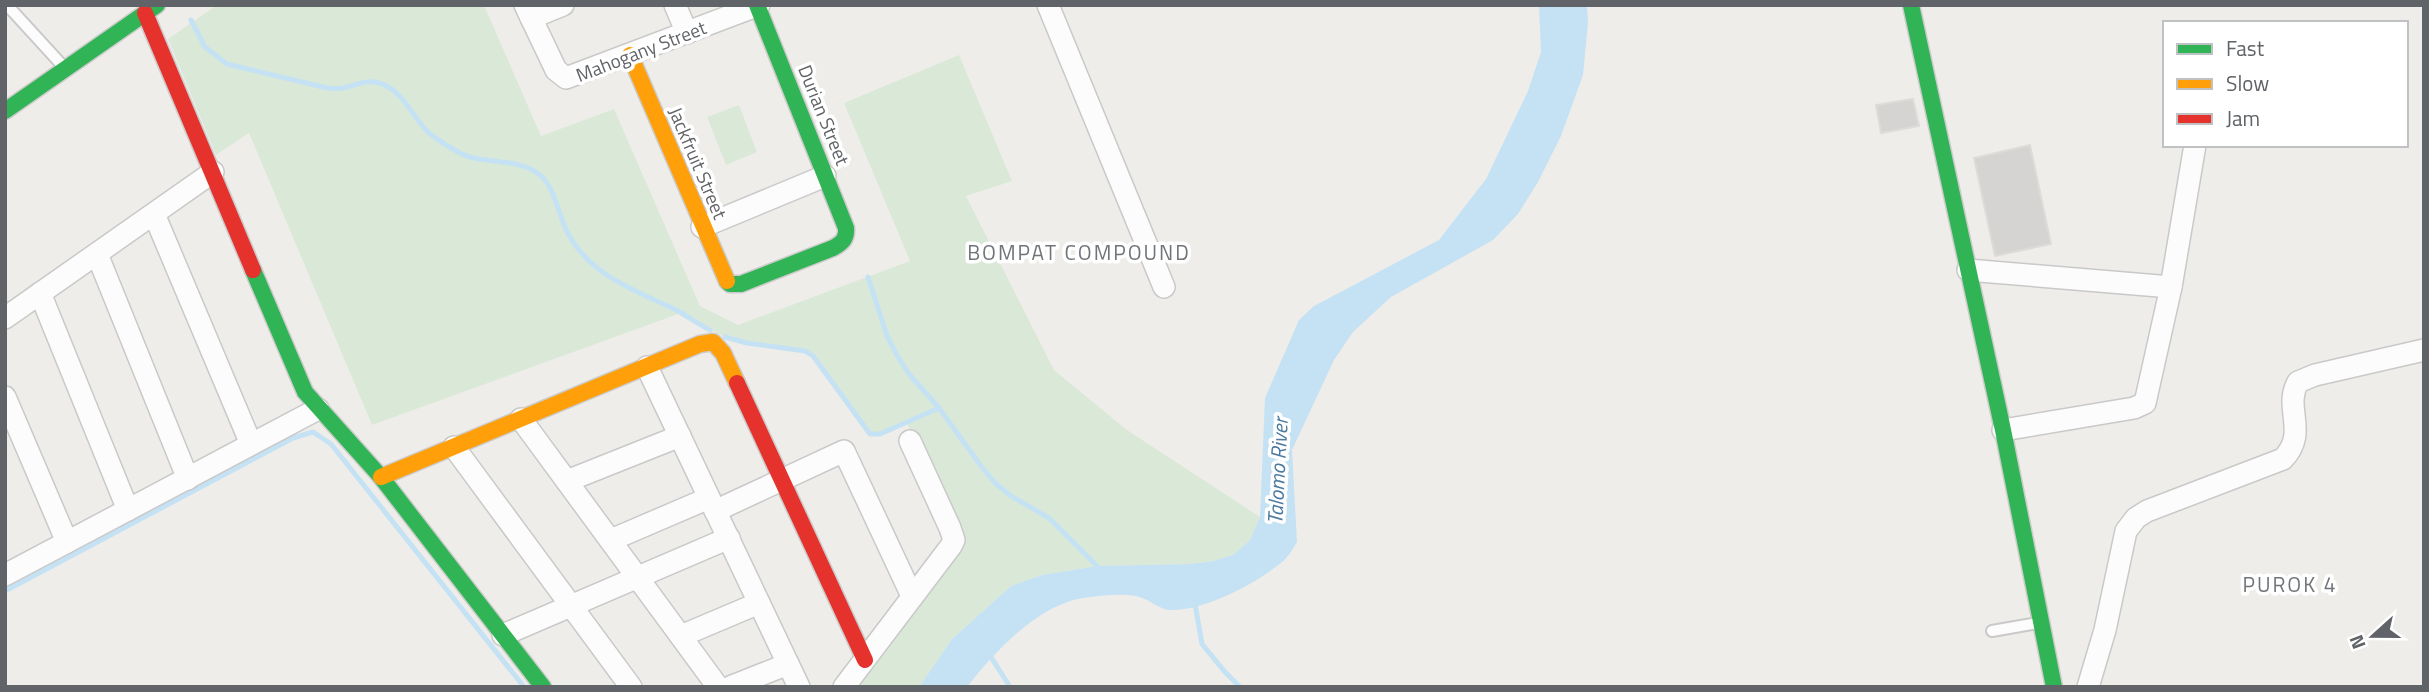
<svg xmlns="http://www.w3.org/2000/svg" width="2429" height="692" viewBox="0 0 2429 692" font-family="'Titillium Web',sans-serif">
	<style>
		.green { fill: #dae9d7 }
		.water { fill: #c4e2f3 }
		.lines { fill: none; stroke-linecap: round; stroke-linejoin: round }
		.stream { stroke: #c4e2f3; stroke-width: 5 }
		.building { fill: #d6d4d3; stroke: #dedcd9; stroke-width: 2 }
		.lane-casing { stroke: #c9c9c9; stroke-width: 14 }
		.street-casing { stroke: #c9c9c9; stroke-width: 24 }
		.fast-casing { stroke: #cccbcb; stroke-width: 19 }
		.slow-casing { stroke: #cccbcb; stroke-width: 19 }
		.jam-casing { stroke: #cccbcb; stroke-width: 19 }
		.lane { stroke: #fdfcfc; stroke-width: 10 }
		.street { stroke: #fdfcfc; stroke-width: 21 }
		.fast { stroke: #30b455; stroke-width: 16 }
		.slow { stroke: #ff9f0a; stroke-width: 16 }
		.jam { stroke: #e5322d; stroke-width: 16 }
		.labels { text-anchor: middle; stroke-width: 7; stroke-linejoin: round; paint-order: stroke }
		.street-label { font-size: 19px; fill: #606367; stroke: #fff }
		.neighbourhood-label { font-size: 21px; letter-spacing: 2px; fill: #717579; stroke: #fff }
		.water-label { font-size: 21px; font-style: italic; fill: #4b79a0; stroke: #fff }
	</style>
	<rect width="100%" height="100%" fill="#efedea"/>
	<g class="green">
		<polygon points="217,5 484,5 541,136 614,109 700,306 738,325 910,261 844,103 959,55 1012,181 966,196 1054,370 1127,430 1260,517 1250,540 1233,555 1213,561 1190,564 1097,566 1042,575 1011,586 952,639 919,687 852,687 961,543 907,423 880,434 870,434 813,356 805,351 730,340 681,313 372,425 249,133 216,155 168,39"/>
		<polygon points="739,105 757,152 726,165 707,117"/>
	</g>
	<path class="water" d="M1539,5H1587L1588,23L1583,75L1561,136L1538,182L1518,214L1493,240L1391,297L1353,332L1334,360L1292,450L1297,542C1292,551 1286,560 1277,566C1251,586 1203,611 1170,610C1158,609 1148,598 1136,596C1121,593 1098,596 1083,598C1038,605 994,652 967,687H919L952,639L1011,586L1042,575L1097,566L1190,564L1213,561L1233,555L1250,540L1260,517L1265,398L1299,320L1314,306L1439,240L1486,179L1528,91L1541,52Z"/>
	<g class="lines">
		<g class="stream">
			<path d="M191,20L205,47L227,64L327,88C332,88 338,89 343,88C356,86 364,79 379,83C403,90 411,115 427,131C435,139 448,146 458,152C483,166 517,156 540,175C557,190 558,218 570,237C593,277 639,292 678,311C689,317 699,325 710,330"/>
			<polyline points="868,277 887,336 898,357 909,374 939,408 981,466 995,483 1011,496 1049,518 1100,569"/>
			<polyline points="725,337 747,343 805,351 813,356 870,434 880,434 939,408"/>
			<polyline points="5,591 293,438 313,432 331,444 524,687"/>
			<polyline points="1195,604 1202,644 1225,672 1240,687"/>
			<polyline points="990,650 991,657 1010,687"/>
		</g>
	</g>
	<g class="building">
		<polygon points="1913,99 1919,126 1881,133 1876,105"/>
		<polygon points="2030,145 2051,244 1995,256 1974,158"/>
	</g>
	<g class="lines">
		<g class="lane-casing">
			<g id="lane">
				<polyline points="7,5 61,64"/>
				<polyline points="1992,631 2038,623"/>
			</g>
		</g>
		<g class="street-casing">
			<g id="street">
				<polyline points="525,5 556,70 566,78 759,5"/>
				<polyline points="675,5 687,33"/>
				<polyline points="1048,5 1164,287"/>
				<polyline points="531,18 563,5"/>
				<polyline points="154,214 251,444"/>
				<polyline points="702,227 825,176"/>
				<polyline points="97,254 188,479"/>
				<polyline points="1968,270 2171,287"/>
				<polyline points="40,293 128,510"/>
				<polyline points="5,318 213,172"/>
				<polyline points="647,367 799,687"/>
				<polyline points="5,397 67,542"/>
				<polyline points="521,419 718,687"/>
				<polyline points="2003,430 2134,408 2145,403 2171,287 2195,145"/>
				<polyline points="454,447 631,687"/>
				<polyline points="567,481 680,436"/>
				<polyline points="715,511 844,451 912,596"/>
				<polyline points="611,540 709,498"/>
				<polyline points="5,575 318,409"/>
				<polyline points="503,635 729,538"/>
				<polyline points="681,636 759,603"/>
				<polyline points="730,687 788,664"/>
				<polyline points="844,687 951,546 954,540 950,528 910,441"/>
				<path d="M2088,687L2105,630L2126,531L2136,518L2147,511L2283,459C2309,432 2283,408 2298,382L2315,375L2424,350"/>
			</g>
		</g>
		<g class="fast-casing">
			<g id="fast">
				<polyline points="1911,5 2003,430 2054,687"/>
				<polyline points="5,111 157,5"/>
				<polyline points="253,270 305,392 381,477 543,687"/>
				<path d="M727,281L730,284H741L833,248C842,243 847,239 846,228L757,5"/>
			</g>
		</g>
		<g class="slow-casing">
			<g id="slow">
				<polyline points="630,55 727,281"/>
				<polyline points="381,477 700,344 713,342 723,353 737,383"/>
			</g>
		</g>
		<g class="jam-casing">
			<g id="jam">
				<polyline points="145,13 253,270"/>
				<polyline points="737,383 865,660"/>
			</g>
		</g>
		<use href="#lane" class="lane"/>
		<use href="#street" class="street"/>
		<use href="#fast" class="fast"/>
		<use href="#slow" class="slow"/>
		<use href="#jam" class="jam"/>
	</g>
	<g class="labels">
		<g class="street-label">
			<text transform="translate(641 51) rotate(-21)" y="7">Mahogany Street</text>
			<text transform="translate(824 115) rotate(68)" y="7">Durian Street</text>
			<text transform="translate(698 163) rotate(67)" y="7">Jackfruit Street</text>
		</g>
		<g class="neighbourhood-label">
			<text x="1079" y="260">BOMPAT COMPOUND</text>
			<text x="2290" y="592">PUROK 4</text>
		</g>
		<g class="water-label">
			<text transform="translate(1278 471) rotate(-87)" y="7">Talomo River</text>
		</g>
	</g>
	<rect width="2429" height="692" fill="none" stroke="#606367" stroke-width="14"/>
	<rect x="2163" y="21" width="245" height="126" fill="#ffffff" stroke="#bfc1c2" stroke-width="2"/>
	<rect x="2177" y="44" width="35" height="10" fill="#30b455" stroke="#bfc1c2" stroke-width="2"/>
	<text x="2226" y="56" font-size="21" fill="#606367">Fast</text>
	<rect x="2177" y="79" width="35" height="10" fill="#ff9f0a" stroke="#bfc1c2" stroke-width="2"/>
	<text x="2226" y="91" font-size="21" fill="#606367">Slow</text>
	<rect x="2177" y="114" width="35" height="10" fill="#e5322d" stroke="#bfc1c2" stroke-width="2"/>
	<text x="2226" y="126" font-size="21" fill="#606367">Jam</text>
	<g transform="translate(2373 636) rotate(249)" stroke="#ffffff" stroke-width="5" paint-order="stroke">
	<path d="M0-5L12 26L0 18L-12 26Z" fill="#606367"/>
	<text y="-10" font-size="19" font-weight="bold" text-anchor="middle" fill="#606367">N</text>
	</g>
</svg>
